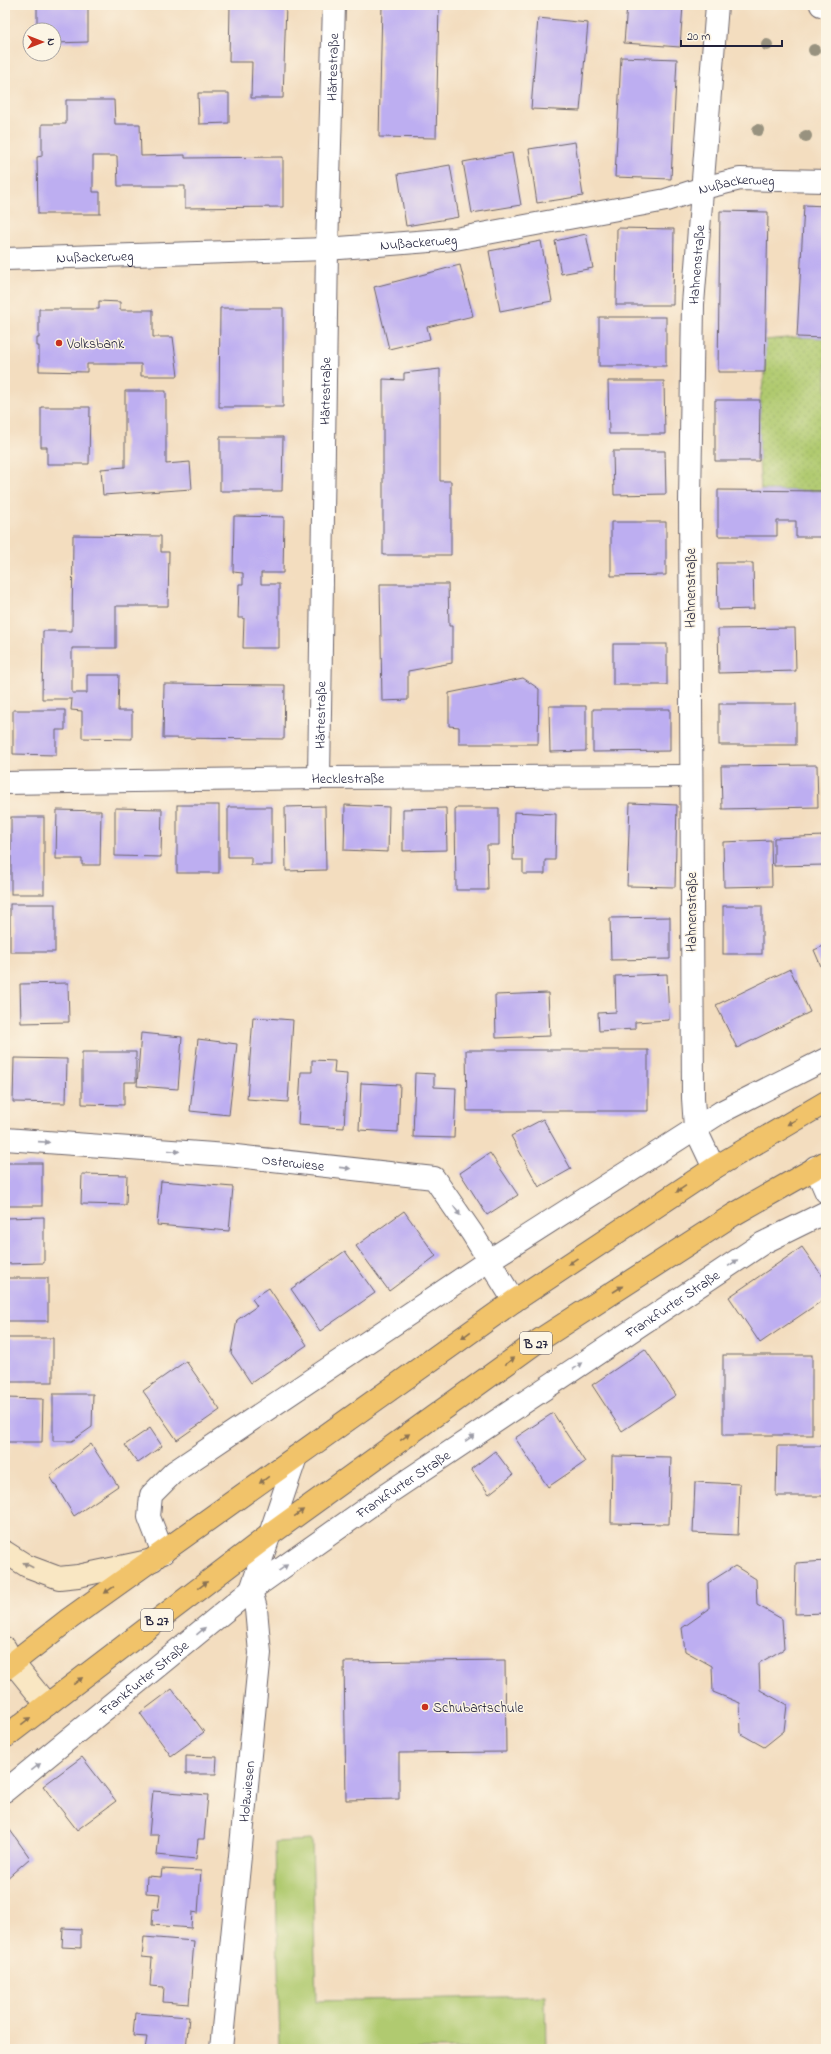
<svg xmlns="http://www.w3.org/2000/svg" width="831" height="2054" viewBox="0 0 831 2054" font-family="'Indie Flower',sans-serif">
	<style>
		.grass { fill: #b0ca70; stroke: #697656 }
		.park { fill: url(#park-dots); stroke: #697656 }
		.building { fill: #bdaef1 }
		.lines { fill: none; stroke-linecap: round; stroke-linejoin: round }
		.street-casing { stroke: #6b6369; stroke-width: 24 }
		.secondary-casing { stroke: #6b6369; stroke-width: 24 }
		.primary-casing { stroke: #6b6369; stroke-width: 24 }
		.street { stroke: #fff; stroke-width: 22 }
		.secondary { stroke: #f9e7c3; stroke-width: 22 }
		.primary { stroke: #f1c36a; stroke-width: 22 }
		.tree { fill: #98927f }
		.oneway { fill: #8a7252 }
		.oneway2 { fill: #9c9ca7 }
		.oneway3 { fill: #988e86 }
		.poi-dot { fill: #c8321e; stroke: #fcf5e5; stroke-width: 1.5 }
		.labels { text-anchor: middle; stroke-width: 3; stroke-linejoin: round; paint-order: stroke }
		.shield { fill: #fcf5e5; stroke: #63616e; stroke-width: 1 }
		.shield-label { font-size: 13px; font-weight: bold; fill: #22223b }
		.street-label { font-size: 14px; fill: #22223b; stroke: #fcf5e5 }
		.poi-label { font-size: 14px; fill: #22223b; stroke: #fcf5e5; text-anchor: start }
	</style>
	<defs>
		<pattern id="park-dots" width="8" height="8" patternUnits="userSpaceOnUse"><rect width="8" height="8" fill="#b0ca70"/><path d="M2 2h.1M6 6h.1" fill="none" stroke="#97ad62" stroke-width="1.8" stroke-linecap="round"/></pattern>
	</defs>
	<rect width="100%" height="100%" fill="#fcf5e5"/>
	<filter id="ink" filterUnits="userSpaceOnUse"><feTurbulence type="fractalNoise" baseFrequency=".025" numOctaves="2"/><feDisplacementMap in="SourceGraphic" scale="8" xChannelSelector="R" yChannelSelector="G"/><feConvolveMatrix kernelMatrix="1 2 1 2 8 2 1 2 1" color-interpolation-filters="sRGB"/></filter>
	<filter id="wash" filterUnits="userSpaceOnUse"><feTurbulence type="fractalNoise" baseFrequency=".012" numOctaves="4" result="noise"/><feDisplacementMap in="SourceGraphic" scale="16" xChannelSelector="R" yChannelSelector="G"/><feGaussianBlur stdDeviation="0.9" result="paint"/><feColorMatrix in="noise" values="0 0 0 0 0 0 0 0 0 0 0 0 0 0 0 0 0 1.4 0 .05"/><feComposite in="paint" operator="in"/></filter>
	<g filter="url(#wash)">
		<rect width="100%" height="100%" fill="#f3ddbf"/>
		<polygon class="grass" points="312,1840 316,2001 545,1996 546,2049 280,2049 275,1842"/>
		<polygon class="park" points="797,337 826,338 826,491 761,490 759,461 760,400 765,372 765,340"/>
		<g id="blocks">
			<g class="building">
				<polygon points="37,5 88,5 88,42 54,43 54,30 37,30"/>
				<polygon points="230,5 286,5 283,98 251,98 252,62 229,62"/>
				<polygon points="382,5 439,5 436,138 379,137"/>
				<polygon points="627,5 683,5 680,47 624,43"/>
				<polygon points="538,18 588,23 580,111 531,109"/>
				<polygon points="621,57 677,59 671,179 615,177"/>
				<polygon points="198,93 229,93 229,123 199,124"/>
				<polygon points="66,100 114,100 115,124 140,124 141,156 185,155 185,158 283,157 283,207 185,208 185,186 118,186 117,156 93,156 93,192 100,192 100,214 38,214 37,157 42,156 42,124 66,124"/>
				<polygon points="575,142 583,196 537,203 529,149"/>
				<polygon points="512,153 521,205 472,213 463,162"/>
				<polygon points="450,165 459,217 406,226 398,174"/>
				<polygon points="804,205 826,206 826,338 797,337"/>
				<polygon points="720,211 768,212 765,372 718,372"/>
				<polygon points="617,228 674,229 673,305 616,305"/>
				<polygon points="586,234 593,268 561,274 555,241"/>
				<polygon points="541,241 552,301 500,311 489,251"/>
				<polygon points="460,265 473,316 427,327 430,339 389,349 374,287"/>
				<polygon points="99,301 120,302 120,310 153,310 153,337 173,337 178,376 141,376 141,364 87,364 87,372 39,371 39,346 37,346 37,338 39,338 39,309 99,309"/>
				<polygon points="220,308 283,308 283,407 219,407"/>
				<rect x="599" y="317" width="67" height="49"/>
				<polygon points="440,369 440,481 451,481 451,555 383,555 383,379 404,380 404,373"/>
				<polygon points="608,381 664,381 665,434 609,434"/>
				<polygon points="125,391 166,391 166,464 190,462 192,489 103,495 101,469 125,467"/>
				<polygon points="715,400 760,400 759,461 715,461"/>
				<polygon points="41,407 90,407 89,464 47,464 47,447 41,447"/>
				<polygon points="220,437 283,437 282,491 220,491"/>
				<polygon points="613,451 665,451 666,494 614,495"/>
				<polygon points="718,490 826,491 826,537 796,537 796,521 777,521 777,536 718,536"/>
				<polygon points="234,516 284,517 283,573 261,573 261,584 279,584 279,648 243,648 244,618 238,618 239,584 243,584 243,573 233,572"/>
				<polygon points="611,522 666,522 666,575 611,576"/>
				<polygon points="73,535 161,536 161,552 169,552 168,606 116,606 116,648 72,648 72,693 87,693 87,675 119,675 118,711 132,711 132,739 82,738 82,711 71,710 72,699 42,699 43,631 72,631"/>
				<polygon points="717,563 753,563 754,609 718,610"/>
				<polygon points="380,584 448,584 449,626 452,626 452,663 408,671 408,700 382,701"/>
				<polygon points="795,628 796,671 719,673 718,629"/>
				<rect x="613" y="644" width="54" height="41"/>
				<polygon points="523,678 539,689 538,744 459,744 459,727 449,726 449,693"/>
				<polygon points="164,684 285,685 284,739 163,738"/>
				<rect x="719" y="704" width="77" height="41"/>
				<polygon points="549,706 586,706 586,751 550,752"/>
				<polygon points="593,709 670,709 670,751 593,752"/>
				<polygon points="13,710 65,710 65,730 56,730 56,755 13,754"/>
				<polygon points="817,765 818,807 722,809 721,766"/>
				<polygon points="630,803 677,805 675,887 627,886"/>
				<rect x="177" y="805" width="42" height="68"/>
				<polygon points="345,805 389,807 388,852 344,850"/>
				<polygon points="325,806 326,870 286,871 285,807"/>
				<polygon points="228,807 272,807 272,865 251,865 251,857 228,857"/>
				<polygon points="115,808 162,809 161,857 115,856"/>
				<polygon points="446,808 447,850 403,851 403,809"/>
				<polygon points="455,808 499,808 499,845 487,845 488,890 456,890"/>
				<polygon points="57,810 101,811 100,865 82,865 82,859 56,859"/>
				<polygon points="514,812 556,814 555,860 545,860 545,874 523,874 523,860 513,860"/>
				<rect x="11" y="817" width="33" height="77"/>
				<polygon points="824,836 825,865 774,866 774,838"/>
				<polygon points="771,840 772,886 724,887 723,842"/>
				<rect x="10" y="904" width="45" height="48"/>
				<rect x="723" y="906" width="39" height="48"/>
				<polygon points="670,917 670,959 611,960 610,918"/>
				<polygon points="826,945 826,978 814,950"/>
				<polygon points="790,969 810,1012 737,1048 716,1005"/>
				<polygon points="667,974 669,1020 635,1022 635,1029 599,1031 598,1013 616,1012 615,976"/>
				<polygon points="68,983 69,1022 21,1023 20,984"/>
				<polygon points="548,993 550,1036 496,1038 495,995"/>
				<polygon points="253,1017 293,1020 288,1102 247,1099"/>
				<polygon points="141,1033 182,1037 178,1089 137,1086"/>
				<polygon points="198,1039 237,1044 229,1115 190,1111"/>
				<polygon points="466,1050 648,1050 648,1111 467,1111"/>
				<polygon points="82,1052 136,1052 136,1082 124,1082 124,1105 82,1104"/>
				<polygon points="14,1058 67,1059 66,1103 13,1102"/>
				<polygon points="312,1060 335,1061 334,1073 347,1074 344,1128 298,1125 301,1072 312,1072"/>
				<polygon points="415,1073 434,1074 434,1087 456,1088 454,1138 413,1137"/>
				<polygon points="361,1083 400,1085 398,1132 359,1130"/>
				<polygon points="543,1119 571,1169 539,1187 511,1136"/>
				<polygon points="490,1153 518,1195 487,1215 460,1173"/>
				<rect x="5" y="1163" width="37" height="43"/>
				<polygon points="82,1174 127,1175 126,1205 81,1204"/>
				<polygon points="161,1181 233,1187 229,1231 157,1225"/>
				<polygon points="404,1211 436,1256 389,1291 356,1246"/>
				<polygon points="44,1217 44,1263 5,1264 5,1218"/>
				<polygon points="802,1247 826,1281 826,1298 760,1343 729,1297"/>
				<polygon points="345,1251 375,1293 320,1331 291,1289"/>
				<rect x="5" y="1278" width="43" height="43"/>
				<polygon points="269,1288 307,1345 251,1383 231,1353 237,1320 257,1306 252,1299"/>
				<rect x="5" y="1338" width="48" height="44"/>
				<polygon points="645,1349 676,1395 622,1431 592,1385"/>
				<rect x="723" y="1355" width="89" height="80"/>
				<polygon points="186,1361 220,1410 177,1440 143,1391"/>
				<polygon points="53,1394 93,1394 92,1427 72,1441 53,1441"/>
				<polygon points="5,1398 43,1399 42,1442 5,1442"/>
				<polygon points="553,1413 585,1462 548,1487 515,1438"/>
				<polygon points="150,1428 162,1446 138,1463 125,1445"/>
				<polygon points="91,1444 118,1486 74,1516 50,1476"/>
				<polygon points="777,1446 825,1446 824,1496 776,1496"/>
				<polygon points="495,1451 513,1475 489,1494 471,1469"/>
				<polygon points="612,1456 671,1457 669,1524 611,1523"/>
				<polygon points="695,1482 740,1484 738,1535 693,1533"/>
				<polygon points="826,1561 826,1613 795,1614 796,1563"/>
				<polygon points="735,1566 756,1579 757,1605 782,1619 784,1649 759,1663 760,1690 787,1705 784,1731 764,1747 741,1734 740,1703 713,1692 712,1666 685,1651 682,1628 709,1609 708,1583"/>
				<polygon points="505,1660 506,1752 399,1753 399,1799 346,1800 344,1662"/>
				<polygon points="172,1689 204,1732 171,1756 140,1713"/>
				<polygon points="186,1756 217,1757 216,1774 186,1774"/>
				<polygon points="82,1757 116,1801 77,1830 43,1786"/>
				<polygon points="153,1791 208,1795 204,1839 198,1839 196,1859 157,1855 159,1835 149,1835"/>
				<polygon points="5,1823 30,1858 5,1880"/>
				<polygon points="162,1869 201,1871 198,1913 192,1912 191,1928 152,1925 153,1909 158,1910 160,1894 146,1893 147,1876 161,1877"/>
				<polygon points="63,1928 81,1929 81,1948 62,1947"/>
				<polygon points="144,1937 194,1941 189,2004 163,2002 164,1987 150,1986 152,1958 142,1957"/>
				<polygon points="135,2013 189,2017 186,2049 145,2049 147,2037 133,2036"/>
			</g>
		</g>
	</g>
	<g filter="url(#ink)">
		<use href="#blocks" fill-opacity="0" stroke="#6b6369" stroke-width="1"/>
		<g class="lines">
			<g class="street-casing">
				<g id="street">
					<polyline points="821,5 826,6"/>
					<path id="s1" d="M5,259L327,249L455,239L666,200L703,188L740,179L826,181"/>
					<path id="s2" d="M319,778L327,249L334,5"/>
					<path id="s3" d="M5,783L319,778L690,776"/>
					<path id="s4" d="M5,1139L227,1155L434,1178L472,1233L514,1301"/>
					<polyline points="815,1167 826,1192"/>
					<path id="s5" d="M714,1168L695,1128L693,1098L690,501L693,304L717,5"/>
					<polyline points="163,1553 149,1517 151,1495 174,1472 488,1261 721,1112 826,1059"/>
					<path id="s6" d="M5,1791L251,1590L384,1496L763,1243L826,1212"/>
					<path id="s7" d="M221,2049L260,1653L256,1609L251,1590L296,1457"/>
				</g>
			</g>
			<g class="secondary-casing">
				<g id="secondary">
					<polyline points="5,1552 27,1566 59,1578 78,1576 153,1560"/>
					<polyline points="5,1648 13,1663 47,1705"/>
				</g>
			</g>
			<g class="primary-casing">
				<g id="primary">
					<polyline points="5,1669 69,1619 514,1301 714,1168 826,1102"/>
					<polyline points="5,1737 268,1536 541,1339 733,1215 826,1162"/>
				</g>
			</g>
			<use href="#street" class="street"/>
			<use href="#secondary" class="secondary"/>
			<use href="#primary" class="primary"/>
		</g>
		<g class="tree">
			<circle cx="767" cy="45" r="6"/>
			<circle cx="814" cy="50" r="6"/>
			<circle cx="758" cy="130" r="6"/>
			<circle cx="806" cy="136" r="6"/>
		</g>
		<defs><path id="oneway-solid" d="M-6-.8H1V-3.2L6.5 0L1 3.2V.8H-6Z"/></defs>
		<g class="oneway">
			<use href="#oneway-solid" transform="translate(792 1122) rotate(150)"/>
			<use href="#oneway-solid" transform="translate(681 1189) rotate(146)"/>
			<use href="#oneway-solid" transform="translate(573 1261) rotate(146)"/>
			<use href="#oneway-solid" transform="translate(618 1289) rotate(-33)"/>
			<use href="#oneway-solid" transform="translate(466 1335) rotate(144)"/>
			<use href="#oneway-solid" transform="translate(510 1361) rotate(-36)"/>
			<use href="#oneway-solid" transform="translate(405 1437) rotate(-36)"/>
			<use href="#oneway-solid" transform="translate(264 1480) rotate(144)"/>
			<use href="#oneway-solid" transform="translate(299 1513) rotate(-36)"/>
			<use href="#oneway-solid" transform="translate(203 1585) rotate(-37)"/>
			<use href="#oneway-solid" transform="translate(109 1590) rotate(145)"/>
			<use href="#oneway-solid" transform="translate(78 1681) rotate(-37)"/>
			<use href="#oneway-solid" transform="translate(26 1721) rotate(-38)"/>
		</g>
		<g class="oneway2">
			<use href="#oneway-solid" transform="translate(44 1142) rotate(4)"/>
			<use href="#oneway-solid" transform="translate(174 1151) rotate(4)"/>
			<use href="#oneway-solid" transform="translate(345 1168) rotate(6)"/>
			<use href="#oneway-solid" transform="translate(457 1211) rotate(55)"/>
			<use href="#oneway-solid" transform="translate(733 1263) rotate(-34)"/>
			<use href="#oneway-solid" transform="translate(578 1366) rotate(-34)"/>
			<use href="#oneway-solid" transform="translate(470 1438) rotate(-34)"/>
			<use href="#oneway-solid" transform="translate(283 1568) rotate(-35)"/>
			<use href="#oneway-solid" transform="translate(201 1631) rotate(-40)"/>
			<use href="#oneway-solid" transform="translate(36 1767) rotate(-38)"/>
		</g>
		<use class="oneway3" href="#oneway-solid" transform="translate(28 1565) rotate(-153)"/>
	</g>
	<g class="poi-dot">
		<circle cx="59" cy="343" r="4"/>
		<circle cx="425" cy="1707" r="4"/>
	</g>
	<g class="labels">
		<g class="shield">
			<rect x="520" y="1332" width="32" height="22" rx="3"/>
			<rect x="141" y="1609" width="32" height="22" rx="3"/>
		</g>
		<g class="shield-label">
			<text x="536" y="1348">B 27</text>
			<text x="157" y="1625">B 27</text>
		</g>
		<g class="street-label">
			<text dy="5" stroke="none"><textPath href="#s2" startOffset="711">Härtestraße</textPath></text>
			<text dy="5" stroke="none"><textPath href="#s1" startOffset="738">Nußackerweg</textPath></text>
			<text dy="5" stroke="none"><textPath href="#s1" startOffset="414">Nußackerweg</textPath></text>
			<text dy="5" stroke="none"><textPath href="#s1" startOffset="90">Nußackerweg</textPath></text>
			<text dy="5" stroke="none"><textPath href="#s5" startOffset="908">Hahnenstraße</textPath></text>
			<text dy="5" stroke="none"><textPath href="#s2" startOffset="387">Härtestraße</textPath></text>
			<text transform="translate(690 588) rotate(-90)" y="5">Hahnenstraße</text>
			<text dy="5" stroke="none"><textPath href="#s2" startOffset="63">Härtestraße</textPath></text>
			<text dy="5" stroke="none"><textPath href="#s3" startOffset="343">Hecklestraße</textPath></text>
			<text transform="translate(691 912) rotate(-90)" y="5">Hahnenstraße</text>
			<text dy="5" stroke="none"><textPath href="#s4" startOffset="289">Osterwiese</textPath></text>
			<text dy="5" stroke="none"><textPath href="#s6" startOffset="827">Frankfurter Straße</textPath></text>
			<text dy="5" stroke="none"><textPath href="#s6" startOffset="503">Frankfurter Straße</textPath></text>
			<text dy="5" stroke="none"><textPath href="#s6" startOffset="179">Frankfurter Straße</textPath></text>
			<text dy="5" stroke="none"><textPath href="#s7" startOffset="259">Holzwiesen</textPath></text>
		</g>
		<g class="poi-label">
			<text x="67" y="348">Volksbank</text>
			<text x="433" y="1712">Schubartschule</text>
		</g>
	</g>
	<rect width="831" height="2054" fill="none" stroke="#fcf5e5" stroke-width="20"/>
	<g transform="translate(42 42) rotate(90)"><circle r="19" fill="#fcf5e5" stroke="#a5a1a1"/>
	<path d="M0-3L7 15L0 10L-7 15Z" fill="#c8321e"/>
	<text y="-6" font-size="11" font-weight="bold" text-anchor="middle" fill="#22223b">N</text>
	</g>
	<path d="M681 40v6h101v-6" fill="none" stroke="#22223b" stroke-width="2"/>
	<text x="687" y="40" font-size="12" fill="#22223b" stroke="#fcf5e5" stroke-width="3" paint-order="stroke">20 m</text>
</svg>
